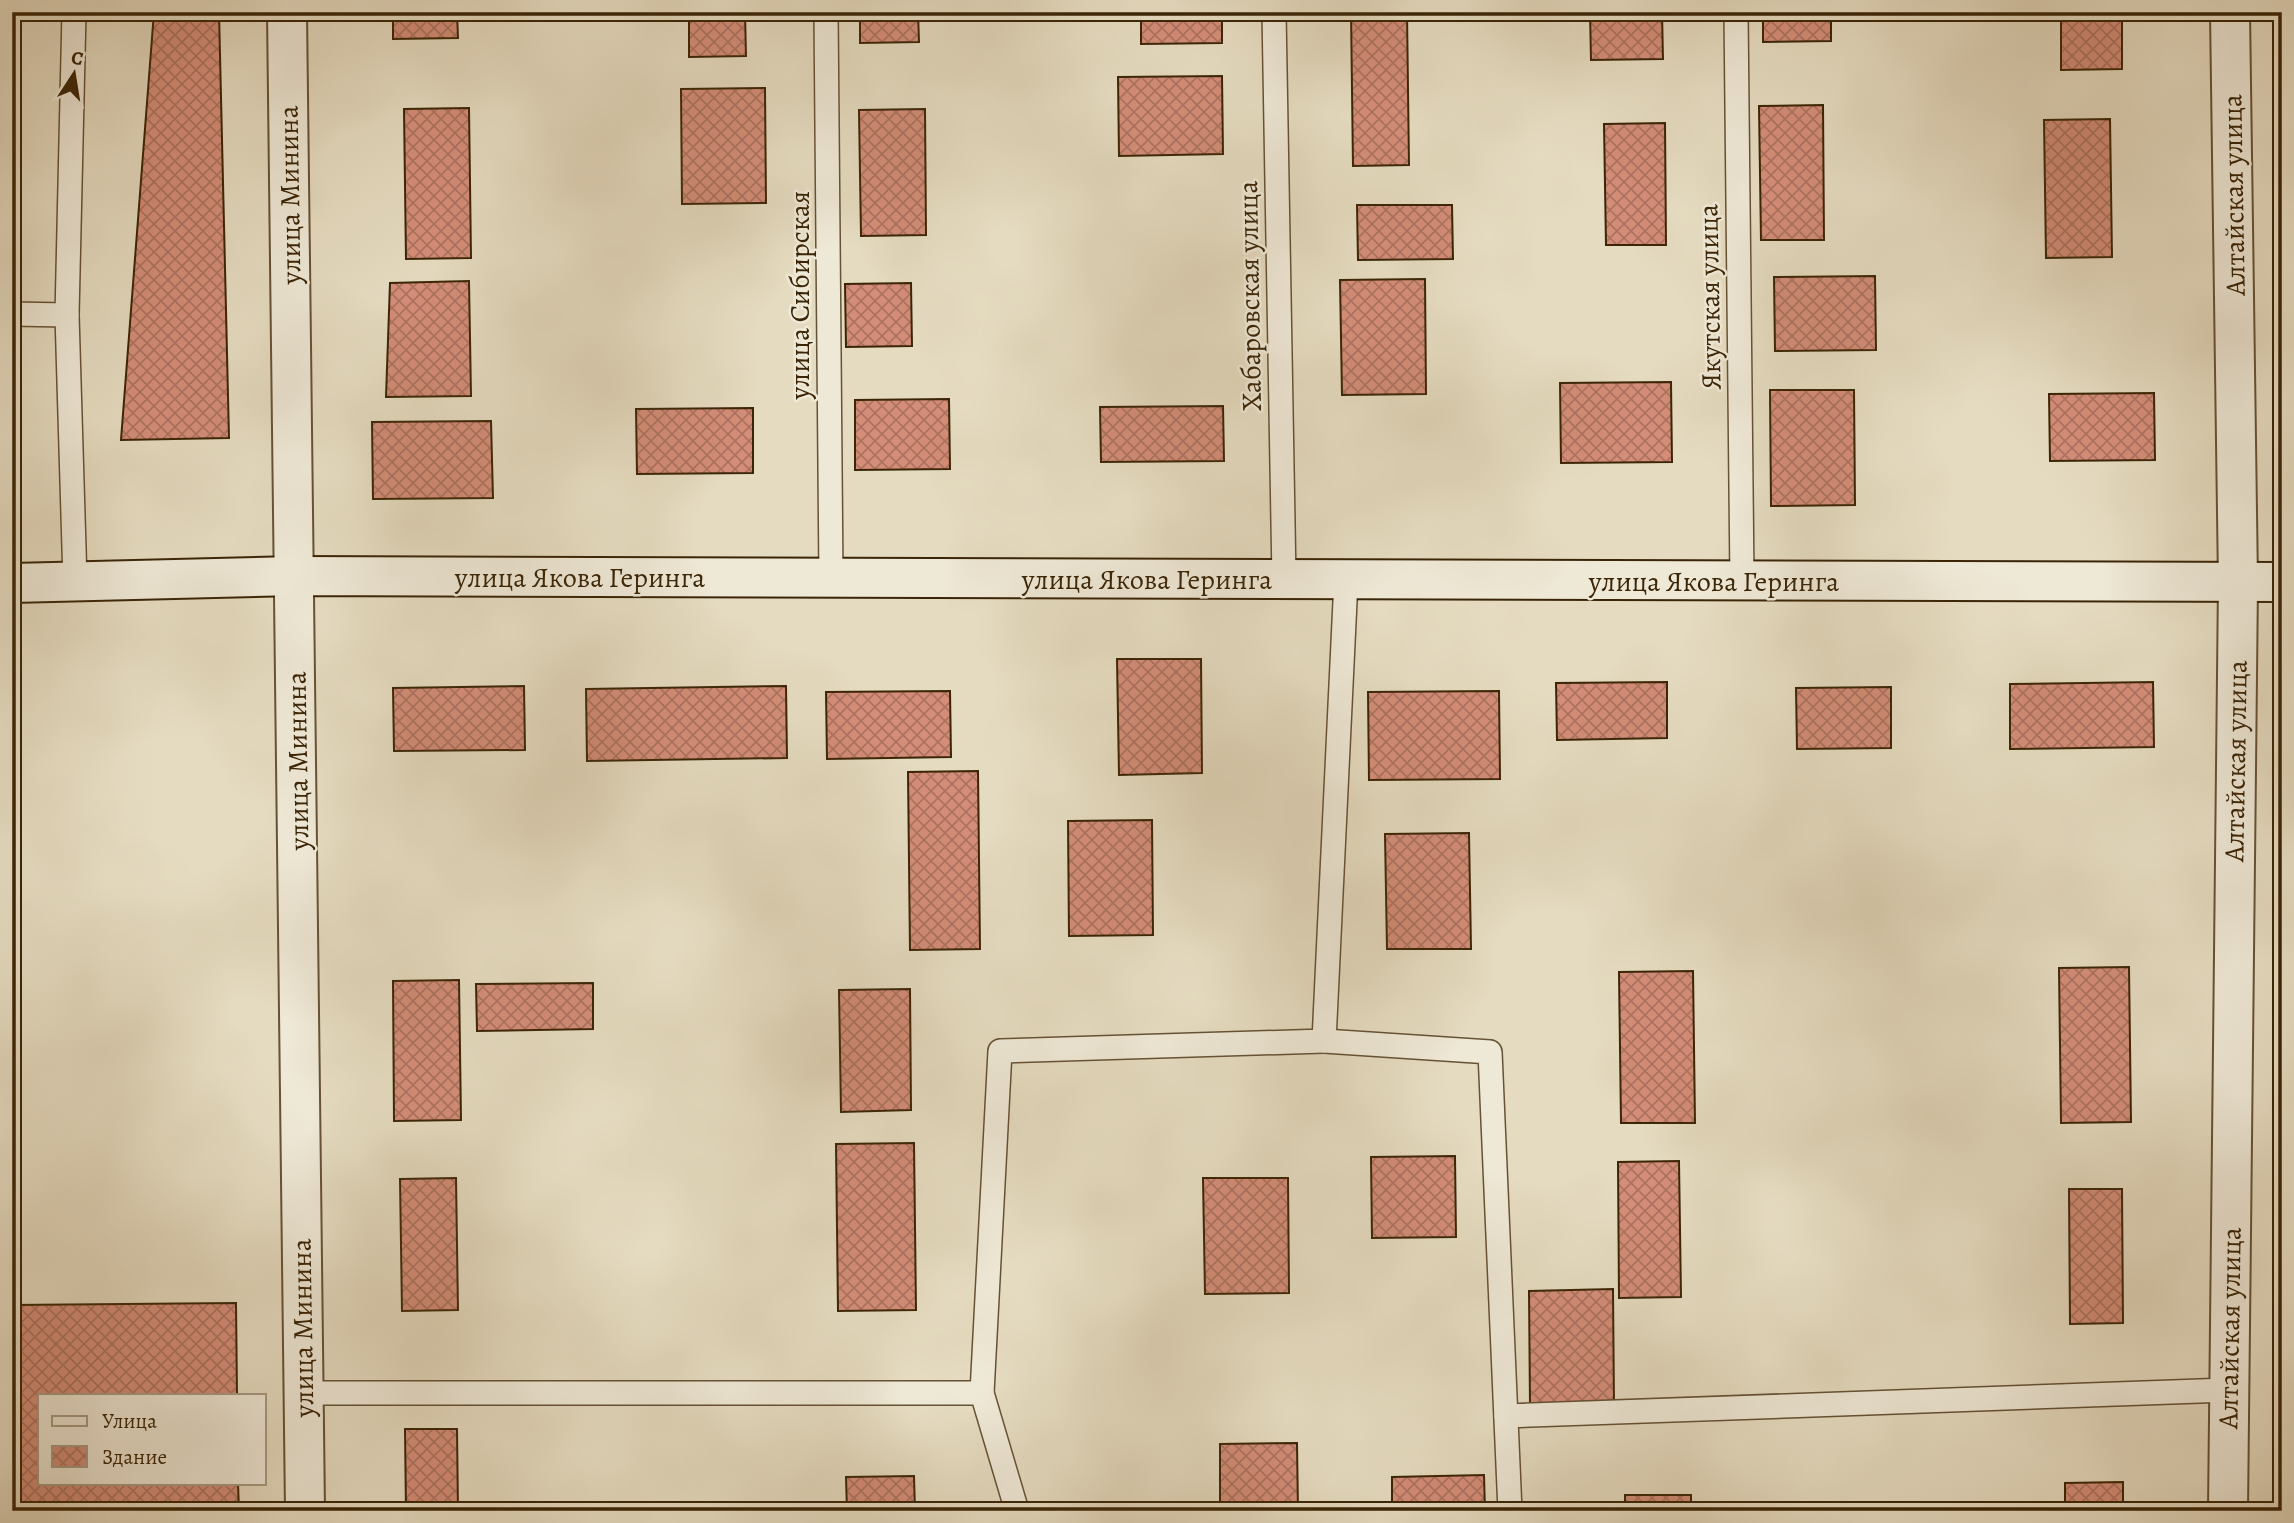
<svg xmlns="http://www.w3.org/2000/svg" width="2294" height="1523" viewBox="0 0 2294 1523" font-family="Alegreya,serif">
	<style>
		.building { fill: url(#building-cross-hatch); stroke: #3b2506; stroke-width: 2 }
		.lines { fill: none; stroke-linecap: round; stroke-linejoin: round }
		.lane-casing { stroke: #665234; stroke-width: 26 }
		.street-casing { stroke: #665234; stroke-width: 42 }
		.secondary-casing { stroke: #3b2506; stroke-width: 42 }
		.lane { stroke: #eee8d6; stroke-width: 23 }
		.street { stroke: #eee8d6; stroke-width: 38 }
		.secondary { stroke: #eee8d6; stroke-width: 38 }
		.labels { text-anchor: middle; stroke-width: 5; stroke-linejoin: round; paint-order: stroke }
		.street-label { font-size: 28px; fill: #3b2506; stroke: #eee8d6 }
	</style>
	<defs>
		<pattern id="building-cross-hatch" width="8" height="8" patternUnits="userSpaceOnUse" patternTransform="scale(1.75)"><rect width="8" height="8" fill="#d48d78"/><path d="M0 0l8 8M0 8l8-8" fill="none" stroke="#ad7360"/></pattern>
	</defs>
	<rect width="100%" height="100%" fill="#e5dbc0"/>
	<filter id="stains"><feTurbulence type="fractalNoise" baseFrequency=".00286" numOctaves="4"/><feColorMatrix values="0 0 0 0 .2 0 0 0 0 .09 0 0 0 0 .02 0 0 0 .5 -.17"/></filter>
	<radialGradient id="worn" r=".72"><stop offset=".6" stop-color="#630" stop-opacity="0"/><stop offset="1" stop-color="#630" stop-opacity=".3"/></radialGradient>
	<g class="building">
		<polygon points="154,12 219,12 229,438 121,440"/>
		<polygon points="393,12 457,12 458,38 393,39"/>
		<polygon points="689,12 745,12 746,56 689,57"/>
		<polygon points="860,12 918,12 919,42 860,43"/>
		<polygon points="1141,12 1222,12 1222,43 1141,44"/>
		<polygon points="1351,12 1407,12 1409,165 1353,166"/>
		<polygon points="1590,12 1662,12 1663,59 1591,60"/>
		<polygon points="1763,12 1831,12 1831,41 1763,42"/>
		<polygon points="2061,12 2122,12 2122,69 2061,70"/>
		<polygon points="1222,76 1223,154 1119,156 1118,77"/>
		<polygon points="765,88 766,203 682,204 681,89"/>
		<polygon points="1823,105 1824,240 1761,240 1759,106"/>
		<polygon points="469,108 471,258 406,259 404,109"/>
		<polygon points="925,109 926,235 861,236 859,110"/>
		<polygon points="2110,119 2112,257 2046,258 2044,120"/>
		<polygon points="1665,123 1666,245 1606,245 1604,124"/>
		<polygon points="1357,205 1452,205 1453,259 1358,260"/>
		<polygon points="1875,276 1876,350 1775,351 1774,277"/>
		<polygon points="1425,279 1426,394 1342,395 1340,280"/>
		<polygon points="469,281 471,396 386,397 390,283"/>
		<polygon points="911,283 912,346 846,347 845,284"/>
		<polygon points="1671,382 1672,462 1561,463 1560,383"/>
		<polygon points="1770,390 1854,390 1855,505 1771,506"/>
		<polygon points="2154,393 2155,460 2050,461 2049,394"/>
		<polygon points="949,399 950,469 855,470 855,400"/>
		<polygon points="1223,406 1224,461 1101,462 1100,407"/>
		<polygon points="753,408 753,473 637,474 636,409"/>
		<polygon points="491,421 493,498 373,499 372,422"/>
		<polygon points="1117,659 1201,659 1202,773 1119,775"/>
		<polygon points="1667,682 1667,738 1557,740 1556,683"/>
		<polygon points="2153,682 2154,747 2010,749 2010,684"/>
		<polygon points="524,686 525,750 394,751 393,688"/>
		<polygon points="786,686 787,758 587,761 586,689"/>
		<polygon points="1891,687 1891,748 1797,749 1796,688"/>
		<polygon points="950,691 951,757 827,759 826,692"/>
		<polygon points="1499,691 1500,779 1369,780 1368,692"/>
		<polygon points="978,771 980,949 910,950 908,772"/>
		<polygon points="1152,820 1153,935 1069,936 1068,821"/>
		<polygon points="1469,833 1471,949 1387,949 1385,834"/>
		<rect x="12" y="847" width="2" height="97"/>
		<polygon points="2129,967 2131,1122 2061,1123 2059,968"/>
		<polygon points="1693,971 1695,1123 1621,1123 1619,972"/>
		<polygon points="459,980 461,1120 394,1121 393,981"/>
		<polygon points="593,983 593,1029 477,1031 476,984"/>
		<polygon points="910,989 911,1110 841,1112 839,990"/>
		<polygon points="15,1123 16,1210 12,1210 12,1124"/>
		<polygon points="914,1143 916,1310 838,1311 836,1144"/>
		<polygon points="1455,1156 1456,1237 1372,1238 1371,1157"/>
		<polygon points="1679,1161 1681,1297 1619,1298 1618,1162"/>
		<polygon points="456,1178 458,1310 402,1311 400,1179"/>
		<polygon points="1203,1178 1288,1178 1289,1293 1205,1294"/>
		<polygon points="2069,1189 2122,1189 2123,1323 2070,1324"/>
		<polygon points="1613,1289 1614,1405 1530,1406 1529,1291"/>
		<polygon points="236,1303 237,1395 40,1395 40,1483 238,1483 239,1511 12,1511 12,1305"/>
		<polygon points="405,1429 457,1429 458,1511 406,1511"/>
		<polygon points="1297,1443 1298,1511 1220,1511 1220,1444"/>
		<polygon points="1484,1475 1485,1511 1392,1511 1392,1477"/>
		<polygon points="914,1476 915,1511 847,1511 846,1477"/>
		<polygon points="2123,1482 2123,1511 2065,1511 2065,1483"/>
		<rect x="1625" y="1495" width="66" height="16"/>
	</g>
	<g class="lines">
		<g class="lane-casing">
			<g id="lane">
				<polyline points="74,12 67,315 75,582"/>
				<polyline points="826,12 831,578"/>
				<polyline points="1274,12 1284,580"/>
				<polyline points="1736,12 1742,581"/>
				<polyline points="12,314 67,315"/>
				<polyline points="1324,1041 1490,1052 1510,1511"/>
				<polyline points="303,1393 982,1393 1000,1051 1324,1041 1346,580"/>
				<polyline points="982,1393 1017,1511"/>
				<polyline points="1506,1416 2228,1390"/>
			</g>
		</g>
		<g class="street-casing">
			<g id="street">
				<polyline points="287,12 305,1511"/>
				<polyline points="2228,1511 2238,583 2230,12"/>
			</g>
		</g>
		<g class="secondary-casing">
			<polyline id="secondary" points="12,583 295,576 2282,582"/>
		</g>
		<use href="#lane" class="lane"/>
		<use href="#street" class="street"/>
		<use href="#secondary" class="secondary"/>
	</g>
	<g class="labels">
		<g class="street-label">
			<text transform="translate(289 195) rotate(-91)" y="10">улица Минина</text>
			<text transform="translate(2233 195) rotate(-91)" y="10">Алтайская улица</text>
			<text transform="translate(799 295) rotate(-90)" y="10">улица Сибирская</text>
			<text transform="translate(1249 296) rotate(-91)" y="10">Хабаровская улица</text>
			<text transform="translate(1709 297) rotate(-91)" y="10">Якутская улица</text>
			<text x="580" y="587">улица Якова Геринга</text>
			<text x="1147" y="589">улица Якова Геринга</text>
			<text x="1714" y="591">улица Якова Геринга</text>
			<text transform="translate(297 761) rotate(-91)" y="10">улица Минина</text>
			<text transform="translate(2235 761) rotate(-89)" y="10">Алтайская улица</text>
			<text transform="translate(302 1328) rotate(-91)" y="10">улица Минина</text>
			<text transform="translate(2229 1328) rotate(-89)" y="10">Алтайская улица</text>
		</g>
	</g>
	<rect width="2294" height="1523" fill="none" stroke="#e5dbc0" stroke-width="42"/>
	<rect x="14" y="14" width="2266" height="1495" fill="none" stroke="#3b2506" stroke-width="3.5"/>
	<rect x="21" y="21" width="2252" height="1481" fill="none" stroke="#3b2506" stroke-width="2"/>
	<rect x="38" y="1394" width="228" height="91" fill="#eee8d6" stroke="#a69a83" stroke-width="2"/>
	<rect x="52" y="1416" width="35" height="10" fill="#eee8d6" stroke="#a69a83" stroke-width="2"/>
	<text x="102" y="1428" font-size="21" fill="#3b2506">Улица</text>
	<rect x="52" y="1446" width="35" height="21" fill="url(#building-cross-hatch)" stroke="#a69a83" stroke-width="2"/>
	<text x="102" y="1464" font-size="21" fill="#3b2506">Здание</text>
	<g transform="translate(74 74) rotate(12)" stroke="#eee8d6" stroke-width="5" paint-order="stroke">
	<path d="M0-5L12 26L0 18L-12 26Z" fill="#3b2506"/>
	<text y="-10" font-size="19" font-weight="bold" text-anchor="middle" fill="#3b2506">С</text>
	</g>
	<rect width="100%" height="100%" filter="url(#stains)"/>
	<rect width="100%" height="100%" fill="url(#worn)"/>
</svg>
